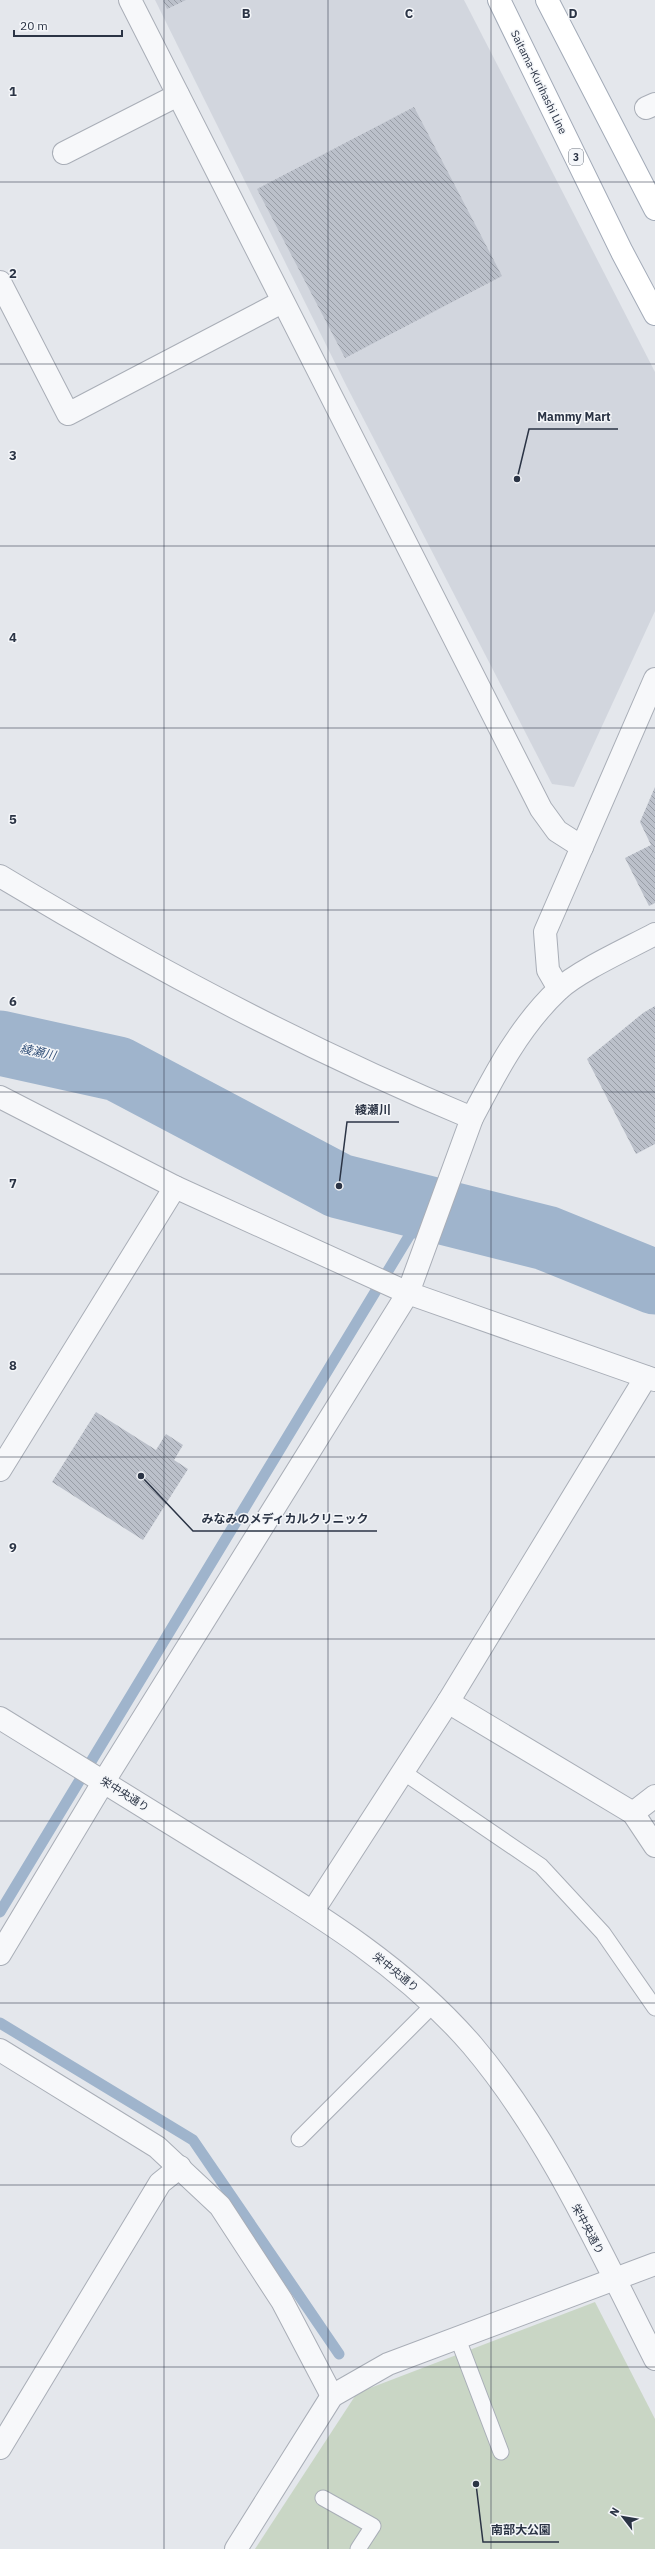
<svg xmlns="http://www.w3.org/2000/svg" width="655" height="2549" viewBox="0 0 655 2549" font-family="'IBM Plex Sans','Noto Sans JP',sans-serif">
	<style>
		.built { fill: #d2d6de }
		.green { fill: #c9d6c5 }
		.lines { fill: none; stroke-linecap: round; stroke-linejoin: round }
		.stream { stroke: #9fb4cc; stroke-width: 11 }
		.river { stroke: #9fb4cc; stroke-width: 65 }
		.building { fill: url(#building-back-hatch) }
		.service-casing { stroke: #a9aeb7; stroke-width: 17 }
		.minor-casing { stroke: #a9aeb7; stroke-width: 24 }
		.tertiary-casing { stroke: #a9aeb7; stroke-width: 24 }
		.primary-casing { stroke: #a3abb8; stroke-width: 24 }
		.service { stroke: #f7f8fa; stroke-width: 15 }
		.minor { stroke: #f7f8fa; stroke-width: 22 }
		.tertiary { stroke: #f7f8fa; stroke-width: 22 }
		.primary { stroke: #fff; stroke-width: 22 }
		.grid { fill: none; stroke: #2b3445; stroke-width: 1; stroke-opacity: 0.55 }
		.labels { text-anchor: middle; stroke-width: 3; stroke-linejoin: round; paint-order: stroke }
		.shield { fill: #f4f6f9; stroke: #676e7b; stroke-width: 1 }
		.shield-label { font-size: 10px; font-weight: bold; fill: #2b3445 }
		.street-label { font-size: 11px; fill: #2b3445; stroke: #f4f6f9 }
		.water-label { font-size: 12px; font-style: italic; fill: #34527a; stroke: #f4f6f9 }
		.grid-label { font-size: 13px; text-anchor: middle; font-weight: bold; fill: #2b3445; stroke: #f4f6f9; stroke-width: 3; stroke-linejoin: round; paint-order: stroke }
		.leader { fill: none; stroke: #2b3445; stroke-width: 1.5 }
		.callout-dot { fill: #2b3445; stroke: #f4f6f9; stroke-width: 1.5 }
		.callout-label { font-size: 12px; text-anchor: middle; font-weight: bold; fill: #2b3445; stroke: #f4f6f9; stroke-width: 3; stroke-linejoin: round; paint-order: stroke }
	</style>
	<defs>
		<pattern id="building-back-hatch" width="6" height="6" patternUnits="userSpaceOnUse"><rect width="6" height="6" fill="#bbc0ca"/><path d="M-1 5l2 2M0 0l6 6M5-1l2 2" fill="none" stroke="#989da6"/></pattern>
	</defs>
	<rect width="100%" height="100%" fill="#e4e7ec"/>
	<polygon class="built" points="155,0 464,0 655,372 655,611 574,787 552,784 346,385"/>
	<polygon class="green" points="595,2302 655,2419 655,2549 255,2549 357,2393"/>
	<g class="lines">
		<g class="stream">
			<polyline points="0,1912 426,1208"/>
			<polyline points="0,2023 193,2140 339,2354"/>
		</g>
		<polyline class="river" points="0,1043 118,1069 339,1186 546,1238 655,1282"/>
	</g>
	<g class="building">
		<polygon points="163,0 186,0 167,9"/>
		<polygon points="414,107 502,276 345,358 257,189"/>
		<polygon points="655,787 655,903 649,906 625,858 651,845 640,822"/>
		<polygon points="655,1006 655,1144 636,1154 587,1059 643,1013"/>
		<polygon points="96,1412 156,1450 166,1434 183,1445 174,1460 188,1469 143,1540 52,1482"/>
	</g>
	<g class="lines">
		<g class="service-casing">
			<g id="service">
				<polyline points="403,1772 541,1866 603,1933 655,2008"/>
				<polyline points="299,2139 434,2004"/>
				<polyline points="458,2339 501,2452"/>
				<polyline points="323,2498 373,2526 358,2549"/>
			</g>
		</g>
		<g class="minor-casing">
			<g id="minor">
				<polyline points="130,0 541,809 557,831 582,847"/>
				<polyline points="646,108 655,104"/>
				<polyline points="64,153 178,95"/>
				<polyline points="0,282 68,414 282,302"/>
				<path d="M0,876C151,967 308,1050 472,1118L408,1293L104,1781L0,1954"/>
				<polyline points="559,989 548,970 545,932 655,679"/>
				<polyline points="0,1097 175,1187 408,1293 655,1380"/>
				<polyline points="0,1470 175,1187"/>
				<polyline points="448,1702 633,1813 655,1846"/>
				<polyline points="633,1813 655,1796"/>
				<polyline points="313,1911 448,1702 646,1377"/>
				<polyline points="0,2050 157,2147 220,2206 282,2301 332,2396"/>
				<polyline points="0,2448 160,2183 180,2167"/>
				<polyline points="236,2549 332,2396 388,2364 655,2264"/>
			</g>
		</g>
		<g class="tertiary-casing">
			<g id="tertiary">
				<path d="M472,1118C496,1072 520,1026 558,990C578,971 629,948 655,934"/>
				<path d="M0,1718C75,1764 150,1810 225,1857C314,1912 403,1965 472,2045C549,2136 601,2253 655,2359"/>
			</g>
		</g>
		<g class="primary-casing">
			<g id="primary">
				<polyline points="499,0 622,252 655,314"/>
				<polyline points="547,0 655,209"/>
			</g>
		</g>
		<use href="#service" class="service"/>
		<use href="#minor" class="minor"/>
		<use href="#tertiary" class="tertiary"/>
		<use href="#primary" class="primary"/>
	</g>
	<path class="grid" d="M164,0V2549M328,0V2549M491,0V2549M0,182H655M0,364H655M0,546H655M0,728H655M0,910H655M0,1092H655M0,1274H655M0,1457H655M0,1639H655M0,1821H655M0,2003H655M0,2185H655M0,2367H655"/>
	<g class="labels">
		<rect class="shield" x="569" y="149" width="14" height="16" rx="3"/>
		<g class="shield-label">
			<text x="576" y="161">3</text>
		</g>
		<g class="street-label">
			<text transform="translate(539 82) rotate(64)" y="4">Saitama-Kurihashi Line</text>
			<text transform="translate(125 1794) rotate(32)" y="4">栄中央通り</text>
			<text transform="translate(396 1972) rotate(39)" y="4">栄中央通り</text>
			<text transform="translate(588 2229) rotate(62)" y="4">栄中央通り</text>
		</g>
		<g class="water-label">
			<text transform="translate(38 1052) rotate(12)" y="4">綾瀬川</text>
		</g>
	</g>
	<g class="grid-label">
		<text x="246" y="18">B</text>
		<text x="409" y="18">C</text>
		<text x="573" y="18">D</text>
		<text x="13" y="96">1</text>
		<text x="13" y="278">2</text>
		<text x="13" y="460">3</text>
		<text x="13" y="642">4</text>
		<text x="13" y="824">5</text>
		<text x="13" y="1006">6</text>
		<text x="13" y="1188">7</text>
		<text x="13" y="1370">8</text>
		<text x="13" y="1552">9</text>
	</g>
	<path class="leader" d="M517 479L529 429H618M339 1186L347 1122H399M141 1476L193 1531H377M476 2484L483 2542H559"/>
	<g class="callout-dot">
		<circle cx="517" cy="479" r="4"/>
		<circle cx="339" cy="1186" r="4"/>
		<circle cx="141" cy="1476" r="4"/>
		<circle cx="476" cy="2484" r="4"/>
	</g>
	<g class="callout-label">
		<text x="574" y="421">Mammy Mart</text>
		<text x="373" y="1114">綾瀬川</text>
		<text x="285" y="1523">みなみのメディカルクリニック</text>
		<text x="521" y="2534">南部大公園</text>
	</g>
	<g transform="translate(623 2517) rotate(301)" stroke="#f4f6f9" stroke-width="3" paint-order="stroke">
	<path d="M0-3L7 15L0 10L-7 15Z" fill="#2b3445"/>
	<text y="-6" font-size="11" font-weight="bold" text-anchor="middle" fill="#2b3445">N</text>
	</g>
	<path d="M14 30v6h108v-6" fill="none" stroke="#2b3445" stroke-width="2"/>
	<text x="20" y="30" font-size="12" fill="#2b3445" stroke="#f4f6f9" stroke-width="3" paint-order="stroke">20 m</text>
</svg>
